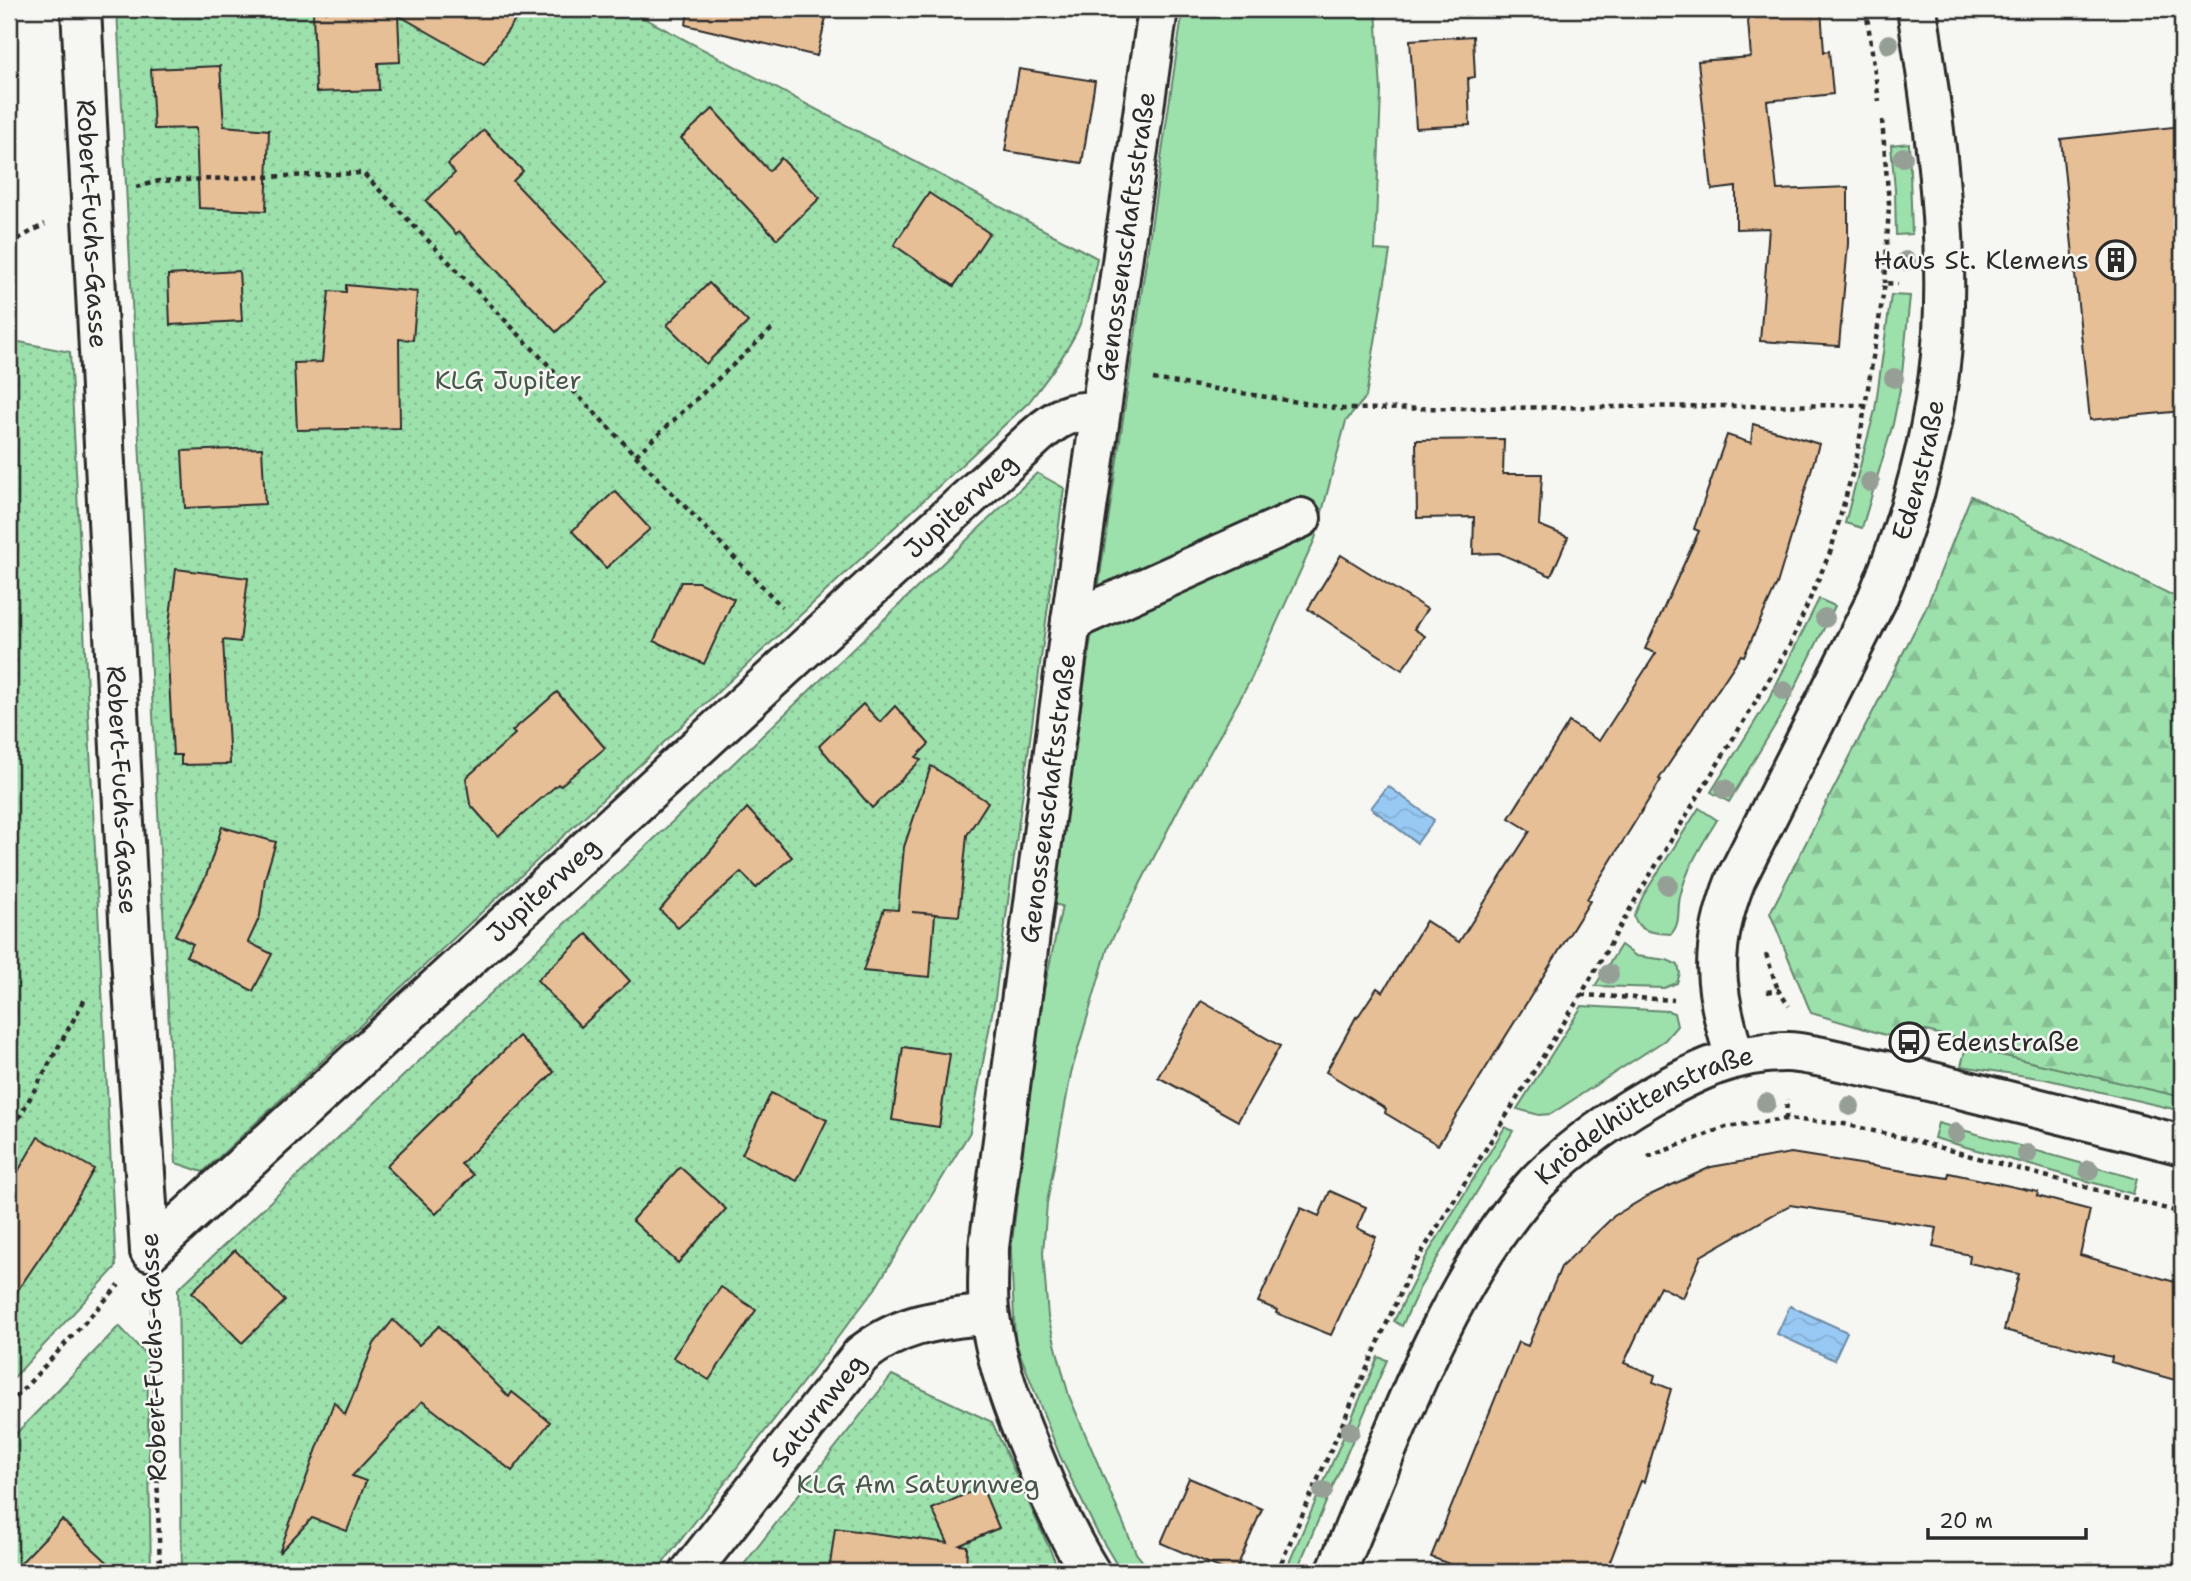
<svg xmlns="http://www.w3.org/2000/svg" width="2191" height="1581" viewBox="0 0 2191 1581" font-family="'Shantell Sans',sans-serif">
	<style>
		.grass { fill: #9ce0ac; stroke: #64866c; stroke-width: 2 }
		.forest { fill: url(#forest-firs); stroke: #64866c; stroke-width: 2 }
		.garden { fill: url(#garden-dots); stroke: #64866c; stroke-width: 2 }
		.water { fill: url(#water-waves); stroke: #6c8aa4; stroke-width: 2 }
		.building { fill: #e7bf97; stroke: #2b2b2b; stroke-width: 2 }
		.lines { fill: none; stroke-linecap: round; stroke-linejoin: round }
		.minor-casing { stroke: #2b2b2b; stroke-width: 44 }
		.path { stroke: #2b2b2b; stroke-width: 4.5; stroke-dasharray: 5 5; stroke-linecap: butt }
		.minor { stroke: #f6f6f2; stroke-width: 38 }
		.tree { fill: #969f96 }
		.labels { text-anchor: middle; stroke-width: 5; stroke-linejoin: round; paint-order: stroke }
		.street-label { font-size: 26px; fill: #2b2b2b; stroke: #f6f6f2 }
		.poi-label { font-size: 26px; fill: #2b2b2b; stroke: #f6f6f2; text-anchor: end }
		.park-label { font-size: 26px; fill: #47584b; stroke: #f6f6f2 }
	</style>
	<defs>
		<pattern id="forest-firs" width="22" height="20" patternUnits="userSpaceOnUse" patternTransform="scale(1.75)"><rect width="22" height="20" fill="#9ce0ac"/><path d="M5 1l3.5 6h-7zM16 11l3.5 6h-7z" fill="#87c094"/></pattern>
		<pattern id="garden-dots" width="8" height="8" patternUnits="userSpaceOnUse" patternTransform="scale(1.75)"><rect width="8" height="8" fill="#9ce0ac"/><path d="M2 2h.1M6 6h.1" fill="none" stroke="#87c094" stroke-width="1.8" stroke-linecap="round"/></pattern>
		<pattern id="water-waves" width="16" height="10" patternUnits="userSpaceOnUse" patternTransform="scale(1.75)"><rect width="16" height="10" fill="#98c9f5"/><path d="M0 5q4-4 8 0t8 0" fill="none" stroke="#83add2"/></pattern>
	</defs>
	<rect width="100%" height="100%" fill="#f6f6f2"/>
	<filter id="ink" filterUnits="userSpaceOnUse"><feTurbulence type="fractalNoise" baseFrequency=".0143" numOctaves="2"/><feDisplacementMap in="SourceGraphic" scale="14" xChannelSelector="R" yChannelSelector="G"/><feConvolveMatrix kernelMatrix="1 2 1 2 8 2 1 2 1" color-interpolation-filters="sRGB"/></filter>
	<g filter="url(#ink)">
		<g class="grass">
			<polygon points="1183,9 1376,9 1381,91 1375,250 1390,251 1366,397 1346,421 1315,539 1251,679 1179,808 1108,947 1071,1073 1047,1203 1043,1253 1048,1317 1069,1396 1136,1553 1151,1572 1121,1572 1096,1530 1060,1456 1015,1341 1011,1251 1040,1009 1062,906 1052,904"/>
			<polygon points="1909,143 1912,234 1896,235 1895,190 1891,145"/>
			<polygon points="1891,295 1910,296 1901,384 1893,424 1862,528 1845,523 1875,410"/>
			<polygon points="1819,599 1835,606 1783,712 1729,802 1711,792 1768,701"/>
			<path d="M1699,808L1717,820C1702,844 1686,869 1680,897C1677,910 1681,924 1671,934C1656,933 1638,933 1634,916L1643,896Z"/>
			<polygon points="1621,945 1636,956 1667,960 1678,965 1680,973 1677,983 1664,988 1595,986"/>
			<polygon points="1582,1006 1668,1011 1674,1013 1677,1026 1665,1040 1551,1114 1539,1115 1517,1109"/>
			<polygon points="1966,1047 2182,1096 2182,1111 2045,1079 1961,1066"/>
			<polygon points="1938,1123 2137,1179 2133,1194 1934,1138"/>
			<polygon points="1505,1127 1513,1131 1419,1289 1402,1326 1394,1321 1427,1255"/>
			<polygon points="1378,1357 1387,1360 1296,1572 1285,1572"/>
		</g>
		<polygon class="forest" points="1971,496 2182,600 2182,1097 1966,1047 1967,1041 1922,1030 1919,1045 1811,1013 1770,913 1926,608"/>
		<g class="garden">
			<path d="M117,9H627L1097,258C1092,283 1087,310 1076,333C1063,358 1046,380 1029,402L203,1172L176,1163Z"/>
			<polygon points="9,340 70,352 116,1267 9,1383"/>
			<polygon points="1037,473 1064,488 995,998 970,1132 875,1289 656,1572 182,1572 178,1289 671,823"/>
			<polygon points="119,1326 147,1356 151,1572 9,1572 9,1441"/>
			<polygon points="892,1375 992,1422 1060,1572 738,1572"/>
		</g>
		<g class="water">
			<polygon points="1388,786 1434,820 1417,843 1371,808"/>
			<polygon points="1790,1306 1847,1332 1834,1360 1777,1334"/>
		</g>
		<g class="building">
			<polygon points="388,9 523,9 484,64 398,15 400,62 378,63 379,90 316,92 313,12"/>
			<polygon points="688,9 828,9 817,56 686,25"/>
			<polygon points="1747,9 1821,9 1824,52 1829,51 1833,94 1767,101 1777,190 1848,187 1848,244 1839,346 1760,341 1769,228 1736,229 1736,187 1712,190 1698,61 1751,57"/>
			<polygon points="1473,36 1475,77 1468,78 1470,125 1416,128 1410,40"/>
			<polygon points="220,66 224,126 269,130 266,211 199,208 196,128 154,129 151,69"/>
			<polygon points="1019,69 1095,81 1082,163 1005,151"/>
			<polygon points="713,109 769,171 781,158 820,198 777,239 681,138"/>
			<polygon points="2182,126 2182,411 2090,420 2061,139"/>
			<polygon points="484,130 523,171 513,181 609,281 556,332 459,231 456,234 426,201 455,173 448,164"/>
			<polygon points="929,193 989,233 954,286 894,245"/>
			<polygon points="239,271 242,321 170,325 168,275"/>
			<polygon points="709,283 748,322 706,364 667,325"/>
			<polygon points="346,285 417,292 413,340 399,339 400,428 297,430 294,363 322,362 329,291 346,292"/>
			<polygon points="1753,424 1819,444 1777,584 1744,656 1741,655 1659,779 1661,780 1587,899 1590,901 1438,1145 1385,1113 1386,1109 1326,1072 1356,1017 1357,1018 1377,988 1383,992 1426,921 1459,942 1530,831 1509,818 1569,722 1599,741 1656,653 1645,649 1699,531 1694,529 1727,435 1751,443"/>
			<polygon points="1504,439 1503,474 1542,474 1539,525 1568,537 1551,576 1499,553 1473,554 1474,517 1417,518 1416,440"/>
			<polygon points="262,448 265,504 185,508 182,451"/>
			<polygon points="615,491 650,529 606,568 572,531"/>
			<polygon points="1341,555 1427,609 1414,629 1425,636 1402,670 1308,609"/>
			<polygon points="176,569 248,578 240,642 223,640 230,764 181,765 181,755 173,755 167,640"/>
			<polygon points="681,582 698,582 734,599 704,664 654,641"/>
			<polygon points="557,692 605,748 560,786 558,784 498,836 470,804 466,778 515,734 512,731"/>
			<polygon points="863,704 880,722 895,706 929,744 916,757 921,760 872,808 819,746"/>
			<polygon points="931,766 988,802 967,835 959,916 912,912 935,914 930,977 863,971 884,909 898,910 904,847"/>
			<polygon points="747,808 792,857 756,888 741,872 678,928 660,910"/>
			<polygon points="222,827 276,842 265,878 260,916 248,942 272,954 253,991 186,956 193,944 175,935 206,876"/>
			<polygon points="587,934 630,981 581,1027 537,980"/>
			<polygon points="1201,1001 1280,1046 1238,1121 1158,1077"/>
			<polygon points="519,1036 554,1072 461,1164 473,1175 436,1214 386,1166"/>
			<polygon points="903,1047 950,1054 939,1127 892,1120"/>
			<polygon points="771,1093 827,1120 797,1181 742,1154"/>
			<polygon points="38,1137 94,1169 62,1225 9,1303 9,1187"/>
			<polygon points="1791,1153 1948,1178 1949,1173 2038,1192 2037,1196 2090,1210 2080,1255 2182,1284 2182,1382 2111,1362 2112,1357 2004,1330 2019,1274 1969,1263 1970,1255 1933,1247 1937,1228 1790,1205 1701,1256 1683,1298 1660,1286 1624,1363 1655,1375 1653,1382 1671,1389 1644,1482 1641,1481 1606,1572 1470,1572 1431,1557 1518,1342 1528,1346 1561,1267 1614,1216 1648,1196 1711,1167"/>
			<polygon points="680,1167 726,1209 678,1263 632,1220"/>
			<polygon points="1330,1191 1366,1207 1357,1228 1376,1237 1331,1335 1276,1313 1277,1310 1258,1302 1301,1208 1319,1216"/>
			<polygon points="235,1250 285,1301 242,1343 192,1292"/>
			<polygon points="721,1287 756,1310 709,1380 673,1357"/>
			<polygon points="393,1320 419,1345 439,1326 509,1397 512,1392 550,1422 512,1471 422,1401 352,1476 366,1481 347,1531 312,1518 279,1553 334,1402 345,1415 374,1344"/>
			<polygon points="1189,1478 1262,1509 1235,1572 1229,1572 1161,1543"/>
			<polygon points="982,1487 999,1528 960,1545 967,1546 966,1572 829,1572 835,1528 948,1543 932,1509"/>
			<polygon points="62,1520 118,1572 12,1572"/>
		</g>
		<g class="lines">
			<g class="minor-casing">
				<g id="minor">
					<path id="s1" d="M81,9L131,956L150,1251"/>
					<polyline points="1071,621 1301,518"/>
					<path id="s2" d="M1735,1057C1713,989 1709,947 1736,879L1877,599C1912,515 1937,424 1943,332C1949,224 1933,115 1917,9"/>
					<path id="s3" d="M150,1251L1036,436C1059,416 1069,411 1100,411"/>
					<path id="s4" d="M690,1572L861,1355C902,1322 939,1320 989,1314"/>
					<path id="s5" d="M1090,1572C1067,1535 1049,1496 1033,1456C1014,1411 997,1366 990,1317C986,1294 989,1270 989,1247L1071,621L1158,9"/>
					<path id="s6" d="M1336,1572C1388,1451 1440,1297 1525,1196C1556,1158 1607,1122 1650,1097C1694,1072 1736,1051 1788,1052C1807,1053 1826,1058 1845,1062C1882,1070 1919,1078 1956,1088C2031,1107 2107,1125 2182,1145"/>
				</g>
			</g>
			<g class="path">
				<polyline points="1866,9 1879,101"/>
				<polyline points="1882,120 1889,203 1885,283"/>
				<polyline points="136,187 159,181 363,173 782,607"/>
				<polyline points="9,244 45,224"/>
				<polyline points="1153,379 1342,409 1867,405"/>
				<polyline points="636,455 775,326"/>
				<polyline points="1766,954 1778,990"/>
				<polyline points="1767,992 1778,990 1789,1006"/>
				<polyline points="1581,995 1674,1000"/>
				<polyline points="1786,1119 1787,1099"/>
				<polyline points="9,1136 85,999"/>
				<polyline points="1648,1157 1726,1127 1786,1119 1844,1124 1908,1139 2182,1213"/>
				<polyline points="152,1298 160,1572"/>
				<polyline points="9,1405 119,1285"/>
				<polyline points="1277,1572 1409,1273 1581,995 1641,890 1790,645 1831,550 1857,456 1885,283 1898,284"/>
			</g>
			<use href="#minor" class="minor"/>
		</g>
		<g class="tree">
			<circle cx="1889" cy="44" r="10"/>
			<circle cx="1903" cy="157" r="10"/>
			<circle cx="1906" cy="261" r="10"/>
			<circle cx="1894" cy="378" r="10"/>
			<circle cx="1870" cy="482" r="10"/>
			<circle cx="1825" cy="618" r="10"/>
			<circle cx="1784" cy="691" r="10"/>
			<circle cx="1725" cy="789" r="10"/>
			<circle cx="1668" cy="885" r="10"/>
			<circle cx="1609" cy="974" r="10"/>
			<circle cx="1766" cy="1103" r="10"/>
			<circle cx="1850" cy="1106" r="10"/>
			<circle cx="1956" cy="1133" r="10"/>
			<circle cx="2027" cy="1154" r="10"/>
			<circle cx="2089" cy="1170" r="10"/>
			<circle cx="1350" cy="1431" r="10"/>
			<circle cx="1323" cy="1491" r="10"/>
		</g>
	</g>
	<defs>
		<g id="building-ring" transform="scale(2.0125)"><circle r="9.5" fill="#f6f6f2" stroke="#2b2b2b" stroke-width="1.5"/><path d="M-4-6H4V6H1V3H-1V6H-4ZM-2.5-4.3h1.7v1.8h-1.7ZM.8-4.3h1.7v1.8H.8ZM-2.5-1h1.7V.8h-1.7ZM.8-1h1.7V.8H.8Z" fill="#2b2b2b"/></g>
		<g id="bus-ring" transform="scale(2.0125)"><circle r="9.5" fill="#f6f6f2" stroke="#2b2b2b" stroke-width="1.5"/><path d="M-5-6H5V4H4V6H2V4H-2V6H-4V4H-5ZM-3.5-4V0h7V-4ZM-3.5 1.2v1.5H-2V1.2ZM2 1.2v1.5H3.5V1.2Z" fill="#2b2b2b"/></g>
	</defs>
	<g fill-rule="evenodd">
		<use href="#building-ring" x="2116" y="260"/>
		<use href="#bus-ring" x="1909" y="1042"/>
	</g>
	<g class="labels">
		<g class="street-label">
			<text dy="9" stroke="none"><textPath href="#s1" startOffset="215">Robert-Fuchs-Gasse</textPath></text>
			<text dy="9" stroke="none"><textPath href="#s5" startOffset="1365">Genossenschaftsstraße</textPath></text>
			<text dy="9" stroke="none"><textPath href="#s2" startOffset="632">Edenstraße</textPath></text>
			<text dy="9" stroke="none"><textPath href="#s3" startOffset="1101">Jupiterweg</textPath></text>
			<text dy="9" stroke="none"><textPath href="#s1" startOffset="782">Robert-Fuchs-Gasse</textPath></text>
			<text dy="9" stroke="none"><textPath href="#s5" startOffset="798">Genossenschaftsstraße</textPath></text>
			<text dy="9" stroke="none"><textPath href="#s3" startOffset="534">Jupiterweg</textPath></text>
			<text dy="9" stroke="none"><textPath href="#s6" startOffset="569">Knödelhüttenstraße</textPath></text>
			<text transform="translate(153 1357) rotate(-92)" y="9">Robert-Fuchs-Gasse</text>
			<text dy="9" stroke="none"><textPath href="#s4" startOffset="206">Saturnweg</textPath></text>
		</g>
		<g class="poi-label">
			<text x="2089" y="269">Haus St. Klemens</text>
			<text x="1936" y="1051" text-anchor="start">Edenstraße</text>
		</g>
		<g class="park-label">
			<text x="508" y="389">KLG Jupiter</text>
			<text x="918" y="1493">KLG Am Saturnweg</text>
		</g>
	</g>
	<rect width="2191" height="1581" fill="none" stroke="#f6f6f2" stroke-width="35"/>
	<rect x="18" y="18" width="2156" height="1546" fill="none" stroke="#2b2b2b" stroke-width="2.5" filter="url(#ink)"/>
	<path d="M1928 1528v10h158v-10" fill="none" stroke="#2b2b2b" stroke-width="3.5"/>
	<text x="1939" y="1528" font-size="21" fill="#2b2b2b" stroke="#f6f6f2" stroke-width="5" paint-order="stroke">20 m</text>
</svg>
